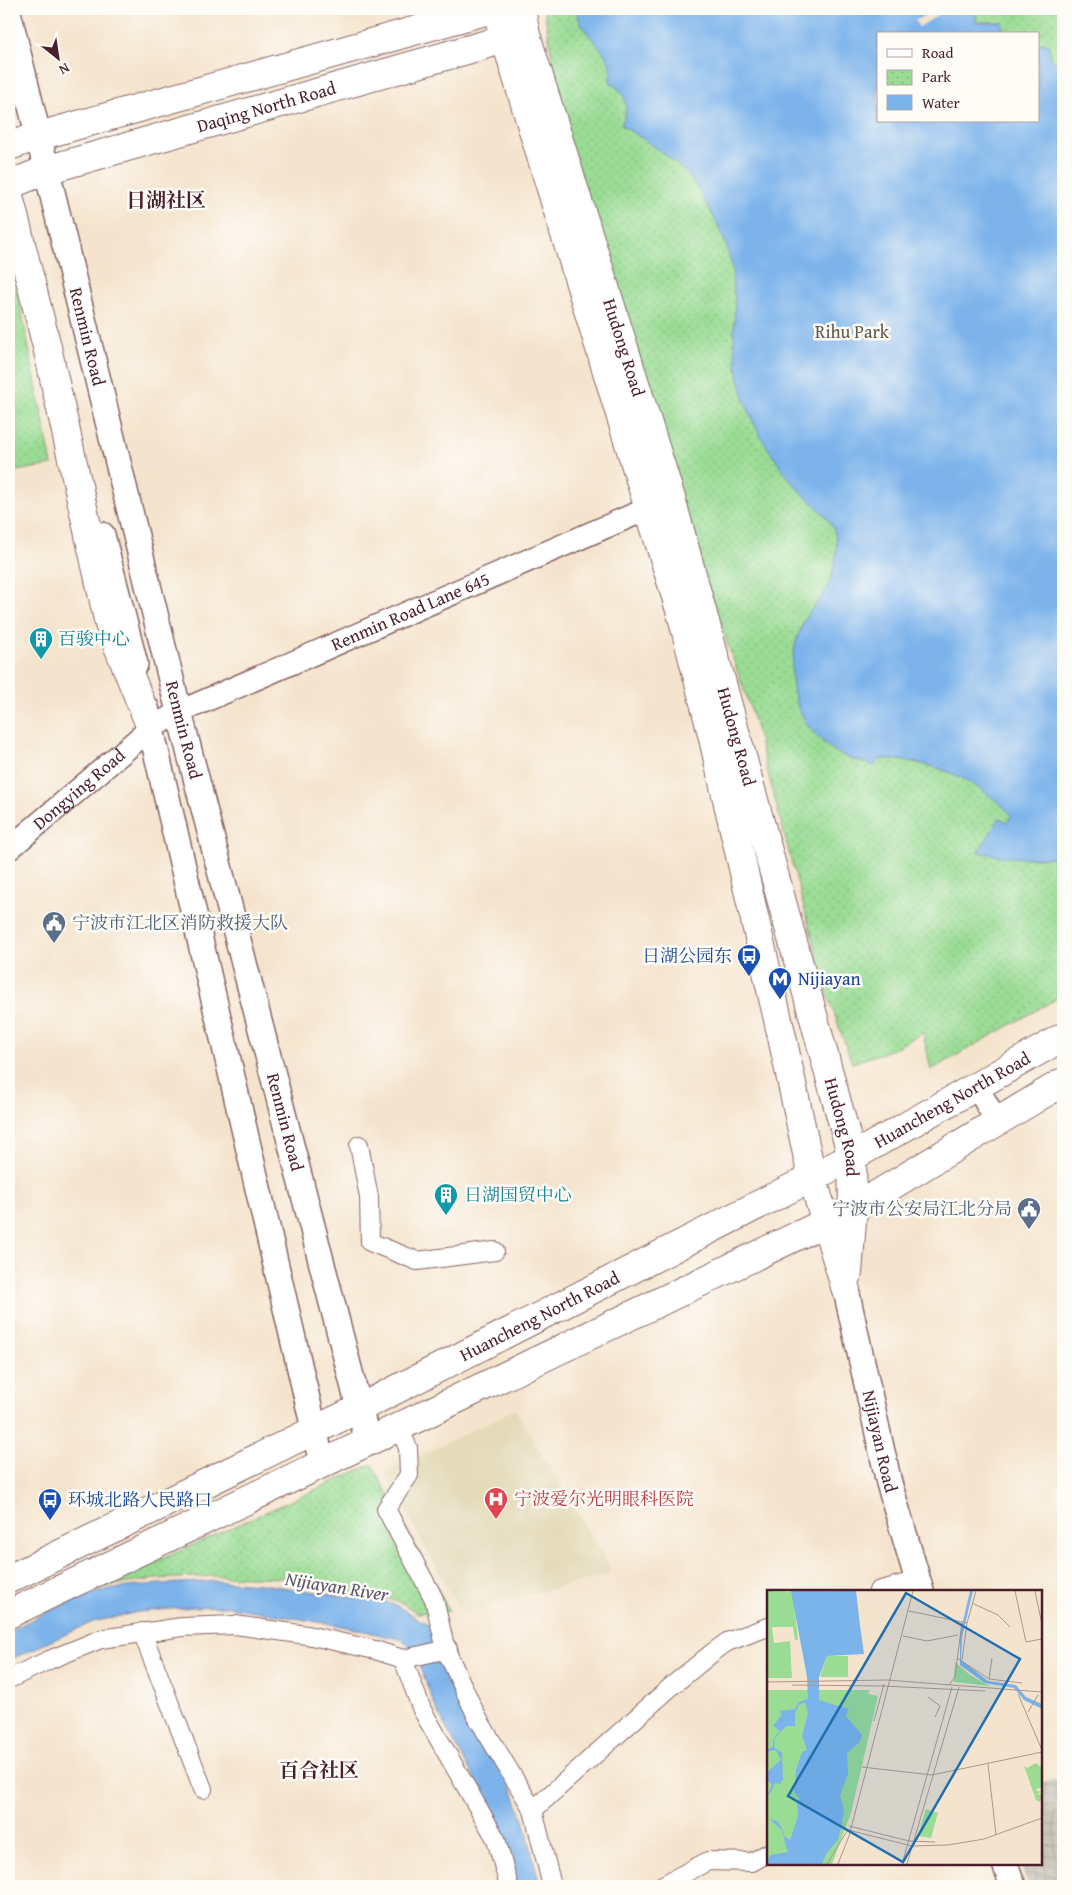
<svg xmlns="http://www.w3.org/2000/svg" width="1072" height="1895" viewBox="0 0 1072 1895" font-family="'Gentium Book Plus','Noto Serif SC',serif">
	<style>
		.built { fill: #e5dbba }
		.industrial { fill: url(#industrial-grid) }
		.park { fill: url(#park-dots); stroke: #727e60; fill-rule: evenodd }
		.water { fill: #7bb3eb; stroke: #62698b }
		.pier { fill: #f5e4cd }
		.lines { fill: none; stroke-linecap: round; stroke-linejoin: round }
		.minor-casing { stroke: #866464; stroke-width: 20 }
		.tertiary-casing { stroke: #866464; stroke-width: 25 }
		.secondary-casing { stroke: #866464; stroke-width: 28 }
		.primary-casing { stroke: #866464; stroke-width: 30 }
		.minor { stroke: #fff; stroke-width: 18 }
		.tertiary { stroke: #fff; stroke-width: 22 }
		.secondary { stroke: #fff; stroke-width: 25 }
		.primary { stroke: #fff; stroke-width: 28 }
		.labels { text-anchor: middle; stroke-width: 5; stroke-linejoin: round; paint-order: stroke }
		.street-label { font-size: 18px; fill: #4a1f2b; stroke: #fdfcf7 }
		.park-label { font-size: 18px; fill: #62584a; stroke: #fdfcf7 }
		.culture-label { font-size: 18px; fill: #0d838f; stroke: #fdfcf7; text-anchor: start }
		.service-label { font-size: 18px; fill: #4e5e75; stroke: #fdfcf7; text-anchor: start }
		.transit-label { font-size: 18px; fill: #164399; stroke: #fdfcf7; text-anchor: start }
		.health-label { font-size: 18px; fill: #be3a42; stroke: #fdfcf7; text-anchor: start }
		.water-label { font-size: 19px; font-style: italic; fill: #5b536e; stroke: #fdfcf7 }
		.quarter-label { font-size: 20px; font-weight: bold; fill: #4a1f2b; stroke: #fdfcf7 }
		.inset-road { fill: none; stroke: #b1958c; stroke-width: 1 }
		.view { fill: #1f6fb2; fill-opacity: 0.15; stroke: #1f6fb2; stroke-width: 2.5 }
		.inset-edge { fill: none; stroke: #4a1f2b; stroke-width: 2.5 }
	</style>
	<defs>
		<pattern id="industrial-grid" width="8" height="8" patternUnits="userSpaceOnUse" patternTransform="scale(1.25)"><rect width="8" height="8" fill="#c7c5b8"/><path d="M0 4h8M4 0v8" fill="none" stroke="#aca99e"/></pattern>
		<pattern id="park-dots" width="8" height="8" patternUnits="userSpaceOnUse" patternTransform="scale(1.25)"><rect width="8" height="8" fill="#9adc94"/><path d="M2 2h.1M6 6h.1" fill="none" stroke="#86bc80" stroke-width="1.8" stroke-linecap="round"/></pattern>
	</defs>
	<rect width="100%" height="100%" fill="#fdfcf7"/>
	<filter id="ink" filterUnits="userSpaceOnUse"><feTurbulence type="fractalNoise" baseFrequency=".02" numOctaves="2"/><feDisplacementMap in="SourceGraphic" scale="10" xChannelSelector="R" yChannelSelector="G"/><feConvolveMatrix kernelMatrix="1 2 1 2 8 2 1 2 1" color-interpolation-filters="sRGB"/></filter>
	<filter id="wash" filterUnits="userSpaceOnUse"><feTurbulence type="fractalNoise" baseFrequency=".0096" numOctaves="4" result="noise"/><feDisplacementMap in="SourceGraphic" scale="20" xChannelSelector="R" yChannelSelector="G"/><feGaussianBlur stdDeviation="1.12" result="paint"/><feColorMatrix in="noise" values="0 0 0 0 0 0 0 0 0 0 0 0 0 0 0 0 0 1.4 0 .05"/><feComposite in="paint" operator="in"/></filter>
	<g filter="url(#wash)">
		<rect width="100%" height="100%" fill="#f5e4cd"/>
		<polygon class="built" points="515,1409 609,1566 609,1574 461,1613 385,1473"/>
		<polygon class="industrial" points="1063,1778 1063,1886 1028,1886 1021,1864 1041,1864 1041,1783"/>
		<g class="park">
			<path d="M544,9H1063V995L931,1070L923,1033L893,1049L852,1063L827,993L750,707L704,577L564,128ZM878,34H1038V121H878Z"/>
			<polygon points="9,258 12,263 52,465 9,472"/>
			<polygon points="372,1464 449,1611 417,1613 404,1604 388,1599 287,1578 217,1576 156,1579 100,1587"/>
		</g>
		<g class="water">
			<path d="M577,9H976V22H1002L1003,34H1024H878V121H1038V44L1045,43L1049,46L1050,58L1057,64L1063,80V856C1035,860 1006,858 978,852L1000,818L1007,822L1012,815C974,777 932,760 880,759L874,766C862,761 849,760 838,753C790,723 781,671 804,621C808,611 819,603 824,593C834,578 838,554 836,537C832,514 806,500 793,483C779,466 765,445 755,425C741,397 734,362 734,331C734,322 735,313 735,304C735,298 734,292 733,285C732,279 733,272 732,266C727,241 715,217 701,195C697,189 694,181 689,176C670,155 645,140 621,125C630,107 627,93 610,82C610,79 611,74 611,70C608,46 578,34 577,9Z"/>
			<path d="M216,1581L261,1584L386,1602L399,1607L435,1629L446,1676L453,1693L512,1789L525,1824L540,1886H516L495,1816L437,1711L421,1670L409,1646L403,1640L347,1627L225,1606L193,1607L138,1612L93,1622L9,1660V1631C32,1620 55,1607 79,1598C119,1583 174,1584 216,1581Z"/>
		</g>
		<polygon class="pier" points="931,9 946,10 919,27 915,21 932,11"/>
	</g>
	<g filter="url(#ink)">
		<g class="lines">
			<g class="minor-casing">
				<g id="minor">
					<polyline points="359,1145 369,1197 370,1242 417,1261 495,1251"/>
					<polyline points="399,1427 408,1448 409,1475 386,1509 434,1599 446,1650 477,1717 533,1810 552,1886"/>
					<polyline points="878,1591 918,1580"/>
					<polyline points="142,1632 203,1789"/>
					<polyline points="403,1659 422,1710 496,1839 509,1886"/>
					<polyline points="9,1679 49,1660 101,1639 182,1627 235,1625 307,1635 375,1650 403,1659 444,1650"/>
					<polyline points="533,1810 673,1685 712,1653 727,1642 768,1627"/>
					<polyline points="661,1886 708,1861 752,1862 768,1853"/>
				</g>
			</g>
			<g class="tertiary-casing">
				<g id="tertiary">
					<path id="s1" d="M9,849L151,728L179,712L663,502"/>
					<polyline points="977,1087 997,1122"/>
					<polyline points="444,1650 446,1650"/>
				</g>
			</g>
			<g class="secondary-casing">
				<g id="secondary">
					<path id="s2" d="M9,16L179,712L368,1442"/>
					<polyline points="102,535 135,664"/>
					<polyline points="146,708 322,1463"/>
					<path id="s3" d="M846,1290L889,1483L921,1591"/>
					<polyline points="1005,1864 1013,1886"/>
				</g>
			</g>
			<g class="primary-casing">
				<g id="primary">
					<polyline points="496,9 683,620 711,730 782,1037 812,1177 846,1290"/>
					<path id="s4" d="M521,9L526,35L671,498L852,1157L853,1209L848,1273"/>
					<polyline points="9,146 39,136 492,9"/>
					<path id="s5" d="M9,185L46,170L505,39L523,36"/>
					<polyline points="9,196 47,347 109,624 151,728"/>
					<path id="s6" d="M9,1579L360,1408L852,1157L1063,1037"/>
					<polyline points="9,1614 826,1222 853,1209 1063,1082"/>
				</g>
			</g>
			<use href="#minor" class="minor"/>
			<use href="#tertiary" class="tertiary"/>
			<use href="#secondary" class="secondary"/>
			<use href="#primary" class="primary"/>
		</g>
	</g>
	<defs>
		<g id="building-pin" transform="scale(1.25)"><path d="M0 17L-7.5 6A9.5 9.5 0 1 1 7.5 6Z" fill="#0f9aa8" stroke="#fdfcf7"/><path d="M-4-6H4V6H1V3H-1V6H-4ZM-2.5-4.3h1.7v1.8h-1.7ZM.8-4.3h1.7v1.8H.8ZM-2.5-1h1.7V.8h-1.7ZM.8-1h1.7V.8H.8Z" fill="#fff"/></g>
		<g id="civic-pin" transform="scale(1.25)"><path d="M0 17L-7.5 6A9.5 9.5 0 1 1 7.5 6Z" fill="#5c6f8a" stroke="#fdfcf7"/><path d="M-.6-6.5H3V-4.5H.6V-3L4-1V1h2V6H-6V1h2V-1L-.6-3ZM-1.2 2.5V6h2.4V2.5Z" fill="#fff"/></g>
		<g id="bus-pin" transform="scale(1.25)"><path d="M0 17L-7.5 6A9.5 9.5 0 1 1 7.5 6Z" fill="#1a4fb4" stroke="#fdfcf7"/><path d="M-5-6H5V4H4V6H2V4H-2V6H-4V4H-5ZM-3.5-4V0h7V-4ZM-3.5 1.2v1.5H-2V1.2ZM2 1.2v1.5H3.5V1.2Z" fill="#fff"/></g>
		<g id="metro-pin" transform="scale(1.25)"><path d="M0 17L-7.5 6A9.5 9.5 0 1 1 7.5 6Z" fill="#1a4fb4" stroke="#fdfcf7"/><path d="M-5.5 5V-5H-3L0 0L3-5H5.5V5H3V-.5L0 4L-3-.5V5Z" fill="#fff"/></g>
		<g id="hospital-pin" transform="scale(1.25)"><path d="M0 17L-7.5 6A9.5 9.5 0 1 1 7.5 6Z" fill="#e0444e" stroke="#fdfcf7"/><path d="M-5-5h3v3.5h4V-5h3V5h-3V1.5h-4V5h-3Z" fill="#fff"/></g>
	</defs>
	<g fill-rule="evenodd">
		<use href="#building-pin" x="41" y="639"/>
		<use href="#civic-pin" x="54" y="923"/>
		<use href="#bus-pin" x="749" y="956"/>
		<use href="#metro-pin" x="780" y="979"/>
		<use href="#building-pin" x="446" y="1195"/>
		<use href="#civic-pin" x="1029" y="1209"/>
		<use href="#hospital-pin" x="496" y="1499"/>
		<use href="#bus-pin" x="50" y="1500"/>
	</g>
	<g class="labels">
		<g class="street-label">
			<text dy="6" stroke="none"><textPath href="#s5" startOffset="269">Daqing North Road</textPath></text>
			<text dy="6" stroke="none"><textPath href="#s2" startOffset="330">Renmin Road</textPath></text>
			<text dy="6" stroke="none"><textPath href="#s4" startOffset="354">Hudong Road</textPath></text>
			<text dy="6" stroke="none"><textPath href="#s1" startOffset="471">Renmin Road Lane 645</textPath></text>
			<text dy="6" stroke="none"><textPath href="#s2" startOffset="735">Renmin Road</textPath></text>
			<text dy="6" stroke="none"><textPath href="#s4" startOffset="759">Hudong Road</textPath></text>
			<text dy="6" stroke="none"><textPath href="#s1" startOffset="92">Dongying Road</textPath></text>
			<text dy="6" stroke="none"><textPath href="#s6" startOffset="1058">Huancheng North Road</textPath></text>
			<text dy="6" stroke="none"><textPath href="#s2" startOffset="1140">Renmin Road</textPath></text>
			<text dy="6" stroke="none"><textPath href="#s4" startOffset="1164">Hudong Road</textPath></text>
			<text dy="6" stroke="none"><textPath href="#s6" startOffset="592">Huancheng North Road</textPath></text>
			<text dy="6" stroke="none"><textPath href="#s3" startOffset="155">Nijiayan Road</textPath></text>
		</g>
		<g class="park-label">
			<text x="852" y="338">Rihu Park</text>
		</g>
		<g class="culture-label">
			<text x="58" y="645">百骏中心</text>
			<text x="464" y="1201">日湖国贸中心</text>
		</g>
		<g class="service-label">
			<text x="72" y="929">宁波市江北区消防救援大队</text>
			<text x="1012" y="1215" text-anchor="end">宁波市公安局江北分局</text>
		</g>
		<g class="transit-label">
			<text x="732" y="962" text-anchor="end">日湖公园东</text>
			<text x="798" y="985">Nijiayan</text>
			<text x="68" y="1506">环城北路人民路口</text>
		</g>
		<g class="health-label">
			<text x="514" y="1505">宁波爱尔光明眼科医院</text>
		</g>
		<g class="water-label">
			<text transform="translate(337 1586) rotate(9)" y="7">Nijiayan River</text>
		</g>
		<g class="quarter-label">
			<text x="166" y="207">日湖社区</text>
			<text x="319" y="1777">百合社区</text>
		</g>
	</g>
	<g transform="translate(767 1590)">
		<rect width="275" height="275" fill="#f5e4cd"/>
		<path d="M0,1L26,2L31,50H28L26,37H5L7,53L23,51L25,88H0ZM60,66H81V87H53ZM188,72L203,85L223,96L187,92ZM0,100H103L101,104L111,106L84,223L65,274H0ZM159,219L171,223L164,248L151,246Z" fill="#9adc94"/>
		<path d="M269,173L275,178V197L268,200L275,202L270,204L275,205L273,212L269,210L257,176L260,178Z" fill="#9adc94"/>
		<path d="M24,1H89L93,35L97,64L60,66L52,87V110L82,119L79,126L95,145L93,152L80,163L81,184L73,205L77,220L75,234L71,250L59,264L55,274H0L3,265L21,262L19,257L15,240L2,229L10,231L16,240L17,246L23,250L31,226L30,211L33,209L27,202L29,180L35,162L40,160L35,146L41,123L38,112L32,115L28,123V136H19L7,149L8,153L7,158L10,159L15,163L16,189L13,194L8,193L4,202L0,207L5,194L0,190V182L14,170L9,160L2,161L0,167V160L6,156V149L13,141L6,136L15,124L12,121L28,119L32,112L41,109L40,87ZM203,1H206L195,47L194,70L221,91L249,95L259,107L275,114V119L257,110L247,98L218,93L193,75V44Z" fill="#7bb3eb"/>
		<path class="inset-road" d="M248,1L259,52L275,49M268,1L275,35M205,13L231,25L243,37M142,21L200,33L209,1M136,46L160,51L191,45M190,68L222,89L255,93M195,70L200,33M222,89L225,68M0,92L120,90L275,102M25,95L116,96L218,101M182,95L188,87L195,32M251,104L275,160M161,107L173,116L168,127M261,122L271,105M107,131L117,94M221,174L229,245M95,177L165,185L275,162M82,236L142,251L168,252M81,240L145,256L181,255L217,249L275,228M60,274L80,241M71,274L82,246L146,1M135,274L185,97M140,274L192,97"/>
		<path class="view" d="M139,3L253,69L136,272L21,206Z"/>
		<rect width="275" height="275" class="inset-edge"/>
	</g>
	<rect width="1072" height="1895" fill="none" stroke="#fdfcf7" stroke-width="30"/>
	<rect x="877" y="32" width="162" height="90" fill="#fdfcf7" stroke="#b5a4a5"/>
	<rect x="887" y="49" width="25" height="8" fill="#ffffff" stroke="#b5a4a5"/>
	<text x="922" y="58" font-size="15" fill="#4a1f2b">Road</text>
	<rect x="887" y="70" width="25" height="15" fill="url(#park-dots)" stroke="#b5a4a5"/>
	<text x="922" y="82" font-size="15" fill="#4a1f2b">Park</text>
	<rect x="887" y="95" width="25" height="15" fill="#7bb3eb" stroke="#b5a4a5"/>
	<text x="922" y="108" font-size="15" fill="#4a1f2b">Water</text>
	<g transform="translate(58 58) rotate(150)" stroke="#fdfcf7" stroke-width="4" paint-order="stroke">
	<path d="M0-4L9 19L0 12L-9 19Z" fill="#4a1f2b"/>
	<text y="-8" font-size="14" font-weight="bold" text-anchor="middle" fill="#4a1f2b">N</text>
	</g>
</svg>
